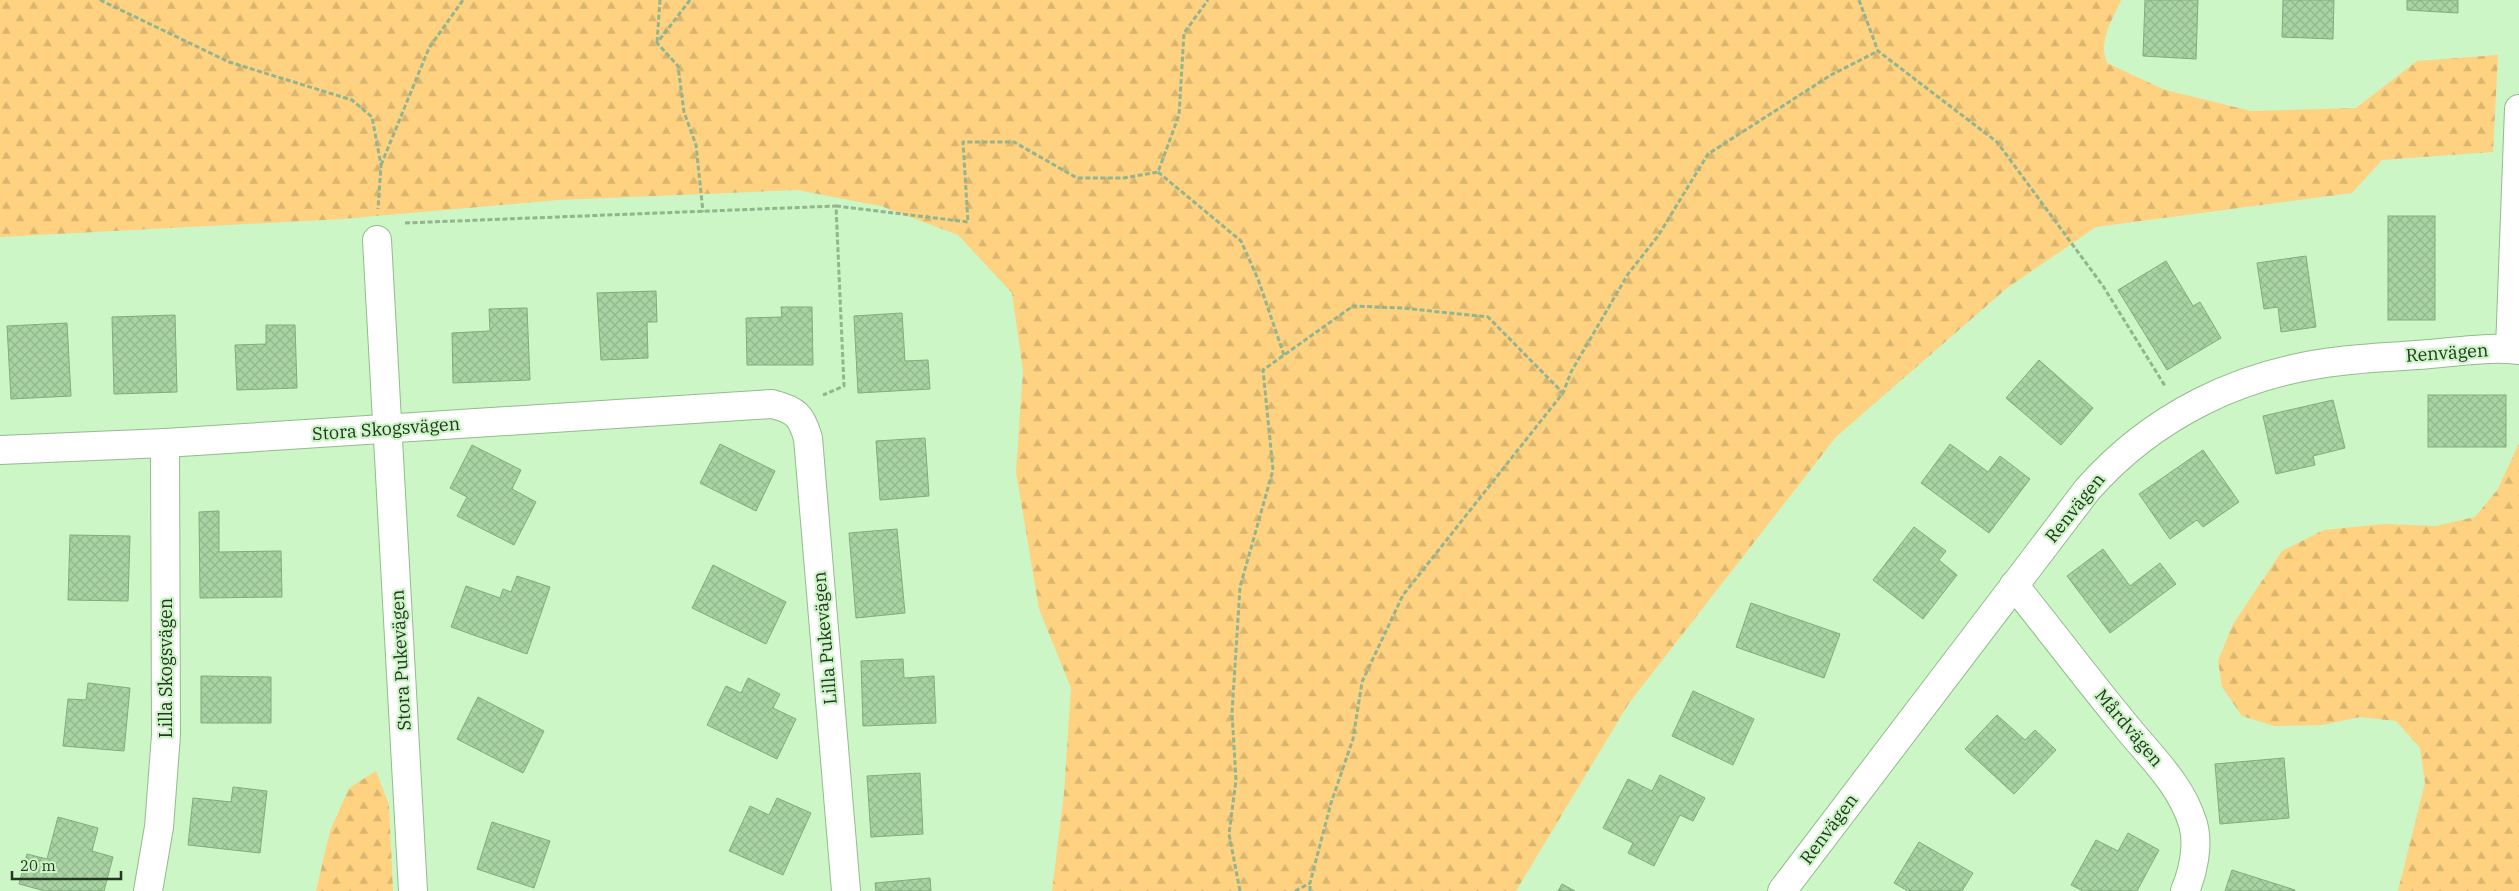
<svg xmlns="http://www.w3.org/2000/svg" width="2519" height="891" viewBox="0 0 2519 891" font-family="'IBM Plex Serif',serif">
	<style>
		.forest { fill: url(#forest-firs) }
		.building { fill: url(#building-cross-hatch); stroke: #83ab7d }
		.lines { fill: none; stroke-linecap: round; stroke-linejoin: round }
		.minor-casing { stroke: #93bb8d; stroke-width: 30 }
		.path { stroke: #92b48e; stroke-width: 3; stroke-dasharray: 5 2.5; stroke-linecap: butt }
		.minor { stroke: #fff; stroke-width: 28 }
		.labels { text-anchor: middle; stroke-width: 4.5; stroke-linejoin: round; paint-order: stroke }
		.street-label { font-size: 18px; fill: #253523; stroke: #ccf6c6 }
	</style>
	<defs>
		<pattern id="forest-firs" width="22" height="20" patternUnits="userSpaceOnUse" patternTransform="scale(1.25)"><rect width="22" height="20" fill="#fed281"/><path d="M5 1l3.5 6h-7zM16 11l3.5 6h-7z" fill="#dab56f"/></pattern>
		<pattern id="building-cross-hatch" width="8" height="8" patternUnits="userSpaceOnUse" patternTransform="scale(1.25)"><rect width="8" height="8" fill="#aad3a4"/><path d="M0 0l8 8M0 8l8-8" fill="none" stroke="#92b68d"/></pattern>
	</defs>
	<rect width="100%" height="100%" fill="#ccf6c6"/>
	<g class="forest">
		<path d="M0,0H2121C2112,21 2098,40 2107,63L2165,90L2251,111L2356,108L2417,61L2498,55L2493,152L2382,160L2352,193L2096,227L2007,288L1836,437L1629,703L1516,891H1052L1064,793L1071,688L1039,609L1016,472L1023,371L1012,293L958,235L881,206L797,190L559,200L342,219L0,237Z"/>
		<polygon points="2519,443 2519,891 2398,891 2425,783 2420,748 2396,721 2360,717 2322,725 2274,726 2242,716 2222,687 2218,661 2233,624 2282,551 2324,530 2384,524 2436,526 2475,517 2498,489"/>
		<polygon points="376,771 389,805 393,891 316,891 330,831 349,788"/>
	</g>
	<g class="building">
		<polygon points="2145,0 2198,0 2196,59 2143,56"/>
		<polygon points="2283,0 2334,0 2333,39 2282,37"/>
		<polygon points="2407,0 2458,0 2458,13 2407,10"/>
		<rect x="2388" y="216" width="47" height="104"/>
		<polygon points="2306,256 2316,327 2281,332 2278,307 2264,309 2257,263"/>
		<polygon points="2166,261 2193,306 2200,302 2221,338 2167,370 2118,290"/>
		<polygon points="656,291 657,322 647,322 648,358 601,360 597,293"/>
		<polygon points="781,307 812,307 813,365 747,365 746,318 782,317"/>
		<polygon points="527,308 530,380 453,383 452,333 490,331 489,309"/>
		<polygon points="902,313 905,361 928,360 930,389 858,393 854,316"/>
		<polygon points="175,315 177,392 114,394 112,317"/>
		<polygon points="67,323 71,396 11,399 7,326"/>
		<polygon points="266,325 295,325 297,388 237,390 235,345 266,344"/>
		<polygon points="2039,360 2093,408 2061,445 2006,398"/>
		<rect x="2428" y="395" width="78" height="52"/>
		<polygon points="2333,400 2345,448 2313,456 2315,465 2276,474 2263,416"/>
		<polygon points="925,438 929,496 880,500 876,441"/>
		<polygon points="720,444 775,471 756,511 700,483"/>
		<polygon points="1950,444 1988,472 2000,456 2030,479 1989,533 1921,483"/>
		<polygon points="472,445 521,470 512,489 536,502 514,545 457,516 467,497 450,488"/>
		<polygon points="2203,450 2239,502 2203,527 2197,520 2170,539 2139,494"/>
		<polygon points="219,511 219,552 281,551 282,597 200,598 199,512"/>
		<polygon points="1914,527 1946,551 1939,560 1957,575 1923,619 1873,580"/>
		<polygon points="897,529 905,613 856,618 849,533"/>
		<polygon points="70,535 130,536 128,601 68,600"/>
		<polygon points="2103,549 2130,586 2160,563 2176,584 2110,633 2067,576"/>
		<polygon points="713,565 786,602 766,644 692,608"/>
		<polygon points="517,576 550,587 527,654 451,627 466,586 500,598 503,589 511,592"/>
		<polygon points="1751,603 1840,634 1824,678 1736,647"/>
		<polygon points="903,659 904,678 934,676 936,723 863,726 861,661"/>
		<polygon points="201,676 271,677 271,723 201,723"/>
		<polygon points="748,678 780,694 773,708 796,719 777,759 707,725 726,686 741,693"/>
		<polygon points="88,683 130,688 124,751 63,746 68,699 86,700"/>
		<polygon points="1693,691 1754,719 1733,765 1672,736"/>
		<polygon points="478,697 544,731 523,773 457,739"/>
		<polygon points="1997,715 2025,740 2035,730 2056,750 2014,794 1965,749"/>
		<polygon points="2284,758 2289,818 2220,824 2215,764"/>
		<polygon points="920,773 923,834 871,837 867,776"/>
		<polygon points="1660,775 1705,798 1693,821 1680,815 1654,866 1628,853 1633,843 1603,828 1628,779 1652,791"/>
		<polygon points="233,787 267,791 260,853 188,845 193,798 231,802"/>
		<polygon points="777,798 811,813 783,875 729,851 750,806 769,815"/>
		<polygon points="58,817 98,828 92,851 113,857 104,891 45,891 19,884 27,854 47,859"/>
		<polygon points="492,822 550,841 534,888 477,869"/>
		<polygon points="2128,833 2159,850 2137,891 2083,891 2071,885 2096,840 2118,851"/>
		<polygon points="1919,842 1973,873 1962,891 1908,891 1894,883"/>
		<polygon points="2232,870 2295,890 2295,891 2225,891"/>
		<polygon points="930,878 931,891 876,891 875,883"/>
		<polygon points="1562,884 1575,891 1558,891"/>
	</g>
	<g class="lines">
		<g class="minor-casing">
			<g id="minor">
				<polyline points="377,240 413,891"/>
				<polyline points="2510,349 2519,109"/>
				<path d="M0,450L165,443L772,404C796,410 801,415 808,438L846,891"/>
				<path d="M2014,585C2051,631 2087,679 2125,725C2150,756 2181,784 2193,824C2199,845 2193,872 2185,891"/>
				<polyline points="148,891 159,827 166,735 165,443"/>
				<path d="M1782,891L2087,490C2153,415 2242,372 2341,361C2366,358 2392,357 2417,355C2450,353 2486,346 2519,350"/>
			</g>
		</g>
		<g class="path">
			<polyline points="100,0 229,62 352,100 372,117 381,165 378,209"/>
			<polyline points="690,0 657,43 678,66 684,112 696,145 703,212"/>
			<polyline points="1859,0 1878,51 1997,142 2103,286 2165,386"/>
			<polyline points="657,42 660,0"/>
			<polyline points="381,165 429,48 463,0"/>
			<polyline points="1158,172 1241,241 1258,279 1284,355"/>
			<polyline points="836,206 968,222 963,142 1014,142 1077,178 1124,178 1158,172 1179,115 1184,33 1208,0"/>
			<polyline points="405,223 836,206 844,386 823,395"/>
			<polyline points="1240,891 1229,834 1236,780 1232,713 1240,587 1273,470 1263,370 1353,306 1402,308 1488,317 1563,393"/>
			<polyline points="1295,891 1310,883 1331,803 1353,739 1362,682 1403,595 1563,393 1571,372 1628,274 1658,236 1708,154 1831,75 1878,51"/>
			<polyline points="1310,891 1310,884"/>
		</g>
		<use href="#minor" class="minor"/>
	</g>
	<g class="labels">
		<g class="street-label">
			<text transform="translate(2447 353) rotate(-4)" y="6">Renvägen</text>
			<text transform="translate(386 429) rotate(-4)" y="6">Stora Skogsvägen</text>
			<text transform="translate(2075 508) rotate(-51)" y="6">Renvägen</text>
			<text transform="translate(825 638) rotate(-95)" y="6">Lilla Pukevägen</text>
			<text transform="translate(401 660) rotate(-93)" y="6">Stora Pukevägen</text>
			<text transform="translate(166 668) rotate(-90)" y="6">Lilla Skogsvägen</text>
			<text transform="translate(2129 728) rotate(50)" y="6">Mårdvägen</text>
			<text transform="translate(1829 829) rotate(-53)" y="6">Renvägen</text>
		</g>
	</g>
	<path d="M12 871v8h109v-8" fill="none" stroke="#253523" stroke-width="2.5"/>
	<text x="20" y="871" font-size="15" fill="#253523" stroke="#ccf6c6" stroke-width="4" paint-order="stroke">20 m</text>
</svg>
